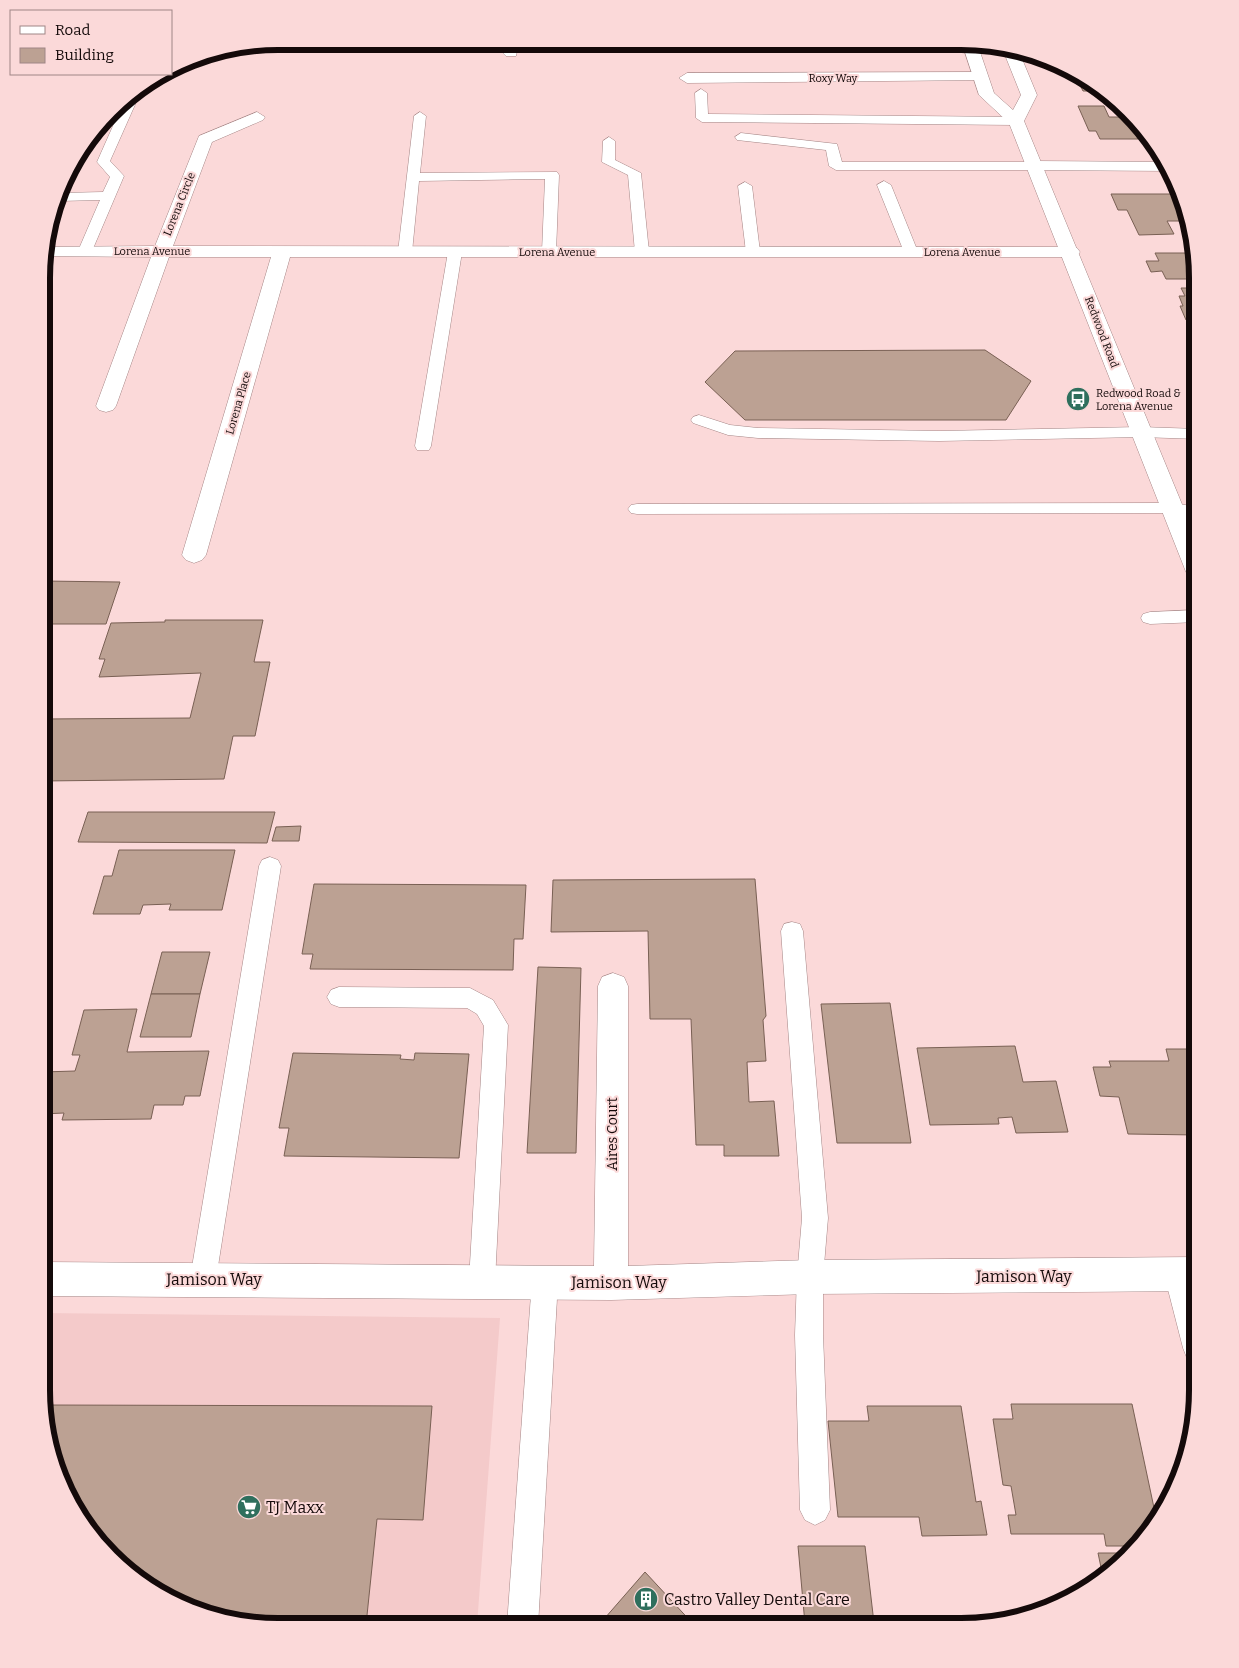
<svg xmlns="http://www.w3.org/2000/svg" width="1239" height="1668" viewBox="0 0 1239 1668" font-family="Bitter,serif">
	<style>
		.built { fill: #f4caca }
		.building { fill: #bca193; stroke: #796054 }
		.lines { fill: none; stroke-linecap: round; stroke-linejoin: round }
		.service-casing { stroke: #a58686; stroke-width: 1 }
		.minor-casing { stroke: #a58686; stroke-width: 1 }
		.secondary-casing { stroke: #a58686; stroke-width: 1 }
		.service { fill: #fff; fill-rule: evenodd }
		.minor { fill: #fff; fill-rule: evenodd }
		.secondary { fill: #fff; fill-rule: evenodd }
		.labels { text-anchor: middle; stroke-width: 4; stroke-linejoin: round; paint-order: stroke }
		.far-street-label { font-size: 11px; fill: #140a0a; stroke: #fbd9d9 }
		.far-poi-label { font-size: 11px; fill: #140a0a; stroke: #fbd9d9; text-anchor: start }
		.street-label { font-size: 14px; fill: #140a0a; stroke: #fbd9d9 }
		.near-street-label { font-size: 16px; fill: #140a0a; stroke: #fbd9d9 }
		.near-poi-label { font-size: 16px; fill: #140a0a; stroke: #fbd9d9; text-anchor: start }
		.rim { fill: none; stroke: #140a0a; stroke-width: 6 }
	</style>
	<rect width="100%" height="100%" fill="#fbd9d9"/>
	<polygon class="built" points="41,1313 500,1318 477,1625 247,1625 146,1587 100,1546 66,1495 41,1390"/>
	<g class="building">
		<polygon points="1071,73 1093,81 1104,91 1083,91 1078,81 1074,81"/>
		<polygon points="1078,106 1104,106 1109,117 1127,117 1138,139 1100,139 1096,131 1089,131"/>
		<polygon points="1111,194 1171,194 1181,205 1176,205 1184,221 1167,221 1174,234 1139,235 1127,210 1118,210"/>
		<polygon points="1155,253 1192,253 1198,279 1166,279 1162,271 1151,272 1146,261 1159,261"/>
		<polygon points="1181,288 1198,288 1198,320 1186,320 1180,306 1183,306 1179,296 1185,296"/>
		<polygon points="985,350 1031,381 1006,420 745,420 705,382 735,351"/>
		<polygon points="43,581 120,582 106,624 43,624"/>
		<polygon points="165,620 263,620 254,662 270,662 255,736 233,736 224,779 42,781 42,719 190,718 201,673 99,677 105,659 99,659 111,623 165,622"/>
		<polygon points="88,812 275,812 267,843 78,842"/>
		<polygon points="301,826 299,841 272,841 276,827"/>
		<polygon points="119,850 235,850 222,910 169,910 171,904 143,905 140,914 93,914 104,876 112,876"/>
		<polygon points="755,879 766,1016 763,1020 766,1061 747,1062 749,1102 774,1101 779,1156 724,1156 724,1145 696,1145 691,1019 650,1019 648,931 551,932 553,880"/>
		<polygon points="314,884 526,885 523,939 514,939 513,970 310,969 313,954 302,954"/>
		<polygon points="162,952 210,952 200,994 151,994"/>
		<polygon points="538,967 581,968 576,1153 527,1153"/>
		<polygon points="151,994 200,994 191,1037 140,1037"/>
		<polygon points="890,1003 911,1143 837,1143 821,1004"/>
		<polygon points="137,1009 127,1052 209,1051 200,1096 185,1096 183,1105 154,1105 151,1119 62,1120 64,1113 42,1114 42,1072 75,1071 80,1055 72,1055 84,1010"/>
		<polygon points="1015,1046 1023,1082 1056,1081 1068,1132 1016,1133 1012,1117 998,1118 999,1124 930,1125 917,1048"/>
		<polygon points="1166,1049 1197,1049 1197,1135 1128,1134 1119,1097 1100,1096 1093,1067 1111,1067 1109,1061 1169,1061"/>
		<polygon points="293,1053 401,1055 400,1059 414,1060 415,1053 469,1054 459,1158 284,1156 289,1128 279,1128"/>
		<polygon points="1011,1404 1132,1404 1157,1522 1137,1546 1106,1546 1104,1534 1011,1534 1008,1515 1016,1515 1011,1486 1003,1485 993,1419 1013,1419"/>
		<polygon points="45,1405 432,1406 423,1520 377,1519 366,1625 247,1625 146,1587 100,1546 66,1495"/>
		<polygon points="867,1406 961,1406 976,1502 981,1501 987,1535 922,1536 919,1517 838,1517 828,1421 869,1421"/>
		<polygon points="798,1546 865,1546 874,1623 805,1624"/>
		<polygon points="1098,1553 1130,1553 1117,1568 1103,1577"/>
		<polygon points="645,1572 695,1626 598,1626"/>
	</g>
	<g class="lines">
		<g class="service-casing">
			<g id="service">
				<polygon points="1015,55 1025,55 1039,61 1011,61 1009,59"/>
				<polygon points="701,89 707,93 708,114 1016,117 1022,121 1016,125 702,122 696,118 695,93"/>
				<polygon points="131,94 138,98 110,161 124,176 92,251 85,255 80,254 78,251 100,200 59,201 62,193 103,192 110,177 97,162 124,101 121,101"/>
				<polygon points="420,112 426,116 420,173 557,172 559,175 556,252 554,255 549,256 542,252 545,179 419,181 412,252 405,256 400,255 398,252 414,116"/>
				<polygon points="741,133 837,144 842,162 1035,162 1042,166 1035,170 836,170 829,166 826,150 737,140 735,137"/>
				<polygon points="609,137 615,141 615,160 641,173 649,252 647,255 642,256 635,252 628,175 602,162 603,141"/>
				<polygon points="884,181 891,185 918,252 916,255 911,256 904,252 877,185"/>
				<polygon points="745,182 752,186 760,252 753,256 746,252 738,186"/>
				<polygon points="455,248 462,252 431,446 429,450 417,450 415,446 448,252"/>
				<polygon points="699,415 730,425 758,428 939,431 1141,427 1198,429 1198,439 1141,437 939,441 758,438 728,435 693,423 691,420 693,417"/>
				<polygon points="1172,503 1198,507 1198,518 1172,513 637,514 631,513 628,509 631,505 637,504"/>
				<polygon points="1198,610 1198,622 1150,624 1143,622 1141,618 1143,614 1150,612"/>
				<polygon points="270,857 278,860 281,866 216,1279 212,1288 203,1292 194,1288 190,1279 259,866 262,860"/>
				<polygon points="792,922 800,924 803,931 828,1218 823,1277 823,1335 830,1510 825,1520 815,1525 805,1520 800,1510 795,1335 797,1277 802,1218 781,931 784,924"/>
				<polygon points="339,987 470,988 493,1000 508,1025 495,1281 491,1290 482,1294 473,1290 469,1281 484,1026 477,1014 467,1008 339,1007 331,1004 327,997 331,990"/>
				<polygon points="1177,1261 1186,1265 1197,1299 1197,1362 1187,1358 1183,1348 1164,1274 1168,1265"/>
				<polygon points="545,1268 554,1272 558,1281 538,1626 507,1625 532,1281 536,1272"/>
			</g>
		</g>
		<g class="minor-casing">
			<g id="minor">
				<polygon points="505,42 519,42 516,56 506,56 503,53"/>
				<polygon points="979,72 984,74 987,77 984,80 687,83 679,78 687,73"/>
				<polygon points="257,112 265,117 263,120 212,142 173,246 1071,247 1077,248 1080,252 1077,256 1071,257 290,257 206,555 202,560 194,563 186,560 182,555 271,257 169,257 116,406 113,410 106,412 99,410 96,406 151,257 43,256 43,247 155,246 199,136"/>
				<polygon points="1035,161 1166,162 1172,171 1029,170 1027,166 1029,162"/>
				<polygon points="613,973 624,977 628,986 628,1266 810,1260 1197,1257 1197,1291 810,1294 611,1300 41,1296 41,1262 594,1266 598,986 602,977"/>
			</g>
		</g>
		<g class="secondary-casing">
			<polygon id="secondary" points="962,43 977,43 994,93 1013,110 1021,95 1003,50 1005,48 1020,54 1037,95 1024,121 1198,543 1198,580 1190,577 1186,572 1009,123 979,95"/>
		</g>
		<use href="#service" class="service"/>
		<use href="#minor" class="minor"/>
		<use href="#secondary" class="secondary"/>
	</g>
	<defs>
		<g id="bus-disc" transform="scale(1.25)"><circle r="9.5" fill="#2f6f5d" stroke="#fbd9d9"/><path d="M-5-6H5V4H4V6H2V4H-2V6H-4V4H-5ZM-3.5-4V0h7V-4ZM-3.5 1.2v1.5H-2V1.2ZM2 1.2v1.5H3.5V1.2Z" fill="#fff"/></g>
		<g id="supermarket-disc" transform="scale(1.25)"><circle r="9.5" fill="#2f6f5d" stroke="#fbd9d9"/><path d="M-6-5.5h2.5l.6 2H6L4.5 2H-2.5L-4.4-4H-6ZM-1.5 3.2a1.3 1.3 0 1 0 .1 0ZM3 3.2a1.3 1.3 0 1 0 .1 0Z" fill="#fff"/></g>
		<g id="building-disc" transform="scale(1.25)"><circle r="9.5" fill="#2f6f5d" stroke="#fbd9d9"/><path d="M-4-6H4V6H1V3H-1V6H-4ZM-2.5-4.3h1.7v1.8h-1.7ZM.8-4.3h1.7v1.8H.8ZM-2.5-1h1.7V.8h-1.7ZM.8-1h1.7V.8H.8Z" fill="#fff"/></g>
	</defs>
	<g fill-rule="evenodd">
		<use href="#bus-disc" x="1078" y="399"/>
		<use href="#supermarket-disc" x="249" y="1507"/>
		<use href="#building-disc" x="646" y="1599"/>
	</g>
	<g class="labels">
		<g class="far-street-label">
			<text x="833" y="82">Roxy Way</text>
			<text transform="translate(179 204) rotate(-68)" y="4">Lorena Circle</text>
			<text x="152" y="255">Lorena Avenue</text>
			<text x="557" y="256">Lorena Avenue</text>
			<text x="962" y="256">Lorena Avenue</text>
			<text transform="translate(1102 332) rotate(69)" y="4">Redwood Road</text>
			<text transform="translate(238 403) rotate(-74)" y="4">Lorena Place</text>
		</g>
		<g class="far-poi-label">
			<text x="1096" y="397">Redwood Road &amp;<tspan x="1096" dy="13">Lorena Avenue</tspan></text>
		</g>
		<g class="street-label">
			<text transform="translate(612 1134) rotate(-90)" y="5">Aires Court</text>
		</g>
		<g class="near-street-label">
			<text x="1024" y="1282">Jamison Way</text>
			<text x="214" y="1285">Jamison Way</text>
			<text x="619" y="1288">Jamison Way</text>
		</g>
		<g class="near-poi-label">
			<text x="266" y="1513">TJ Maxx</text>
			<text x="664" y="1605">Castro Valley Dental Care</text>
		</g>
	</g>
	<path d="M0 0H1239V1668H0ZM278 50H961A228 228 0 0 1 1189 278V1390A228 228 0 0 1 961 1618H278A228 228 0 0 1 50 1390V278A228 228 0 0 1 278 50Z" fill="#fbd9d9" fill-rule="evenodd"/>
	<path class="rim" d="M278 50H961A228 228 0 0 1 1189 278V1390A228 228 0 0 1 961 1618H278A228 228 0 0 1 50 1390V278A228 228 0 0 1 278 50Z"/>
	<rect x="10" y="10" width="162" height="65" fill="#fbd9d9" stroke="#9f8686"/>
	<rect x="20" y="26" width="25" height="8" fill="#ffffff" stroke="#9f8686"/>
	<text x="55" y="35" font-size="15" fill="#140a0a">Road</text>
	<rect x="20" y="48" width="25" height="15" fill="#bca193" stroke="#9f8686"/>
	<text x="55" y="60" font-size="15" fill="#140a0a">Building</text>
</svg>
